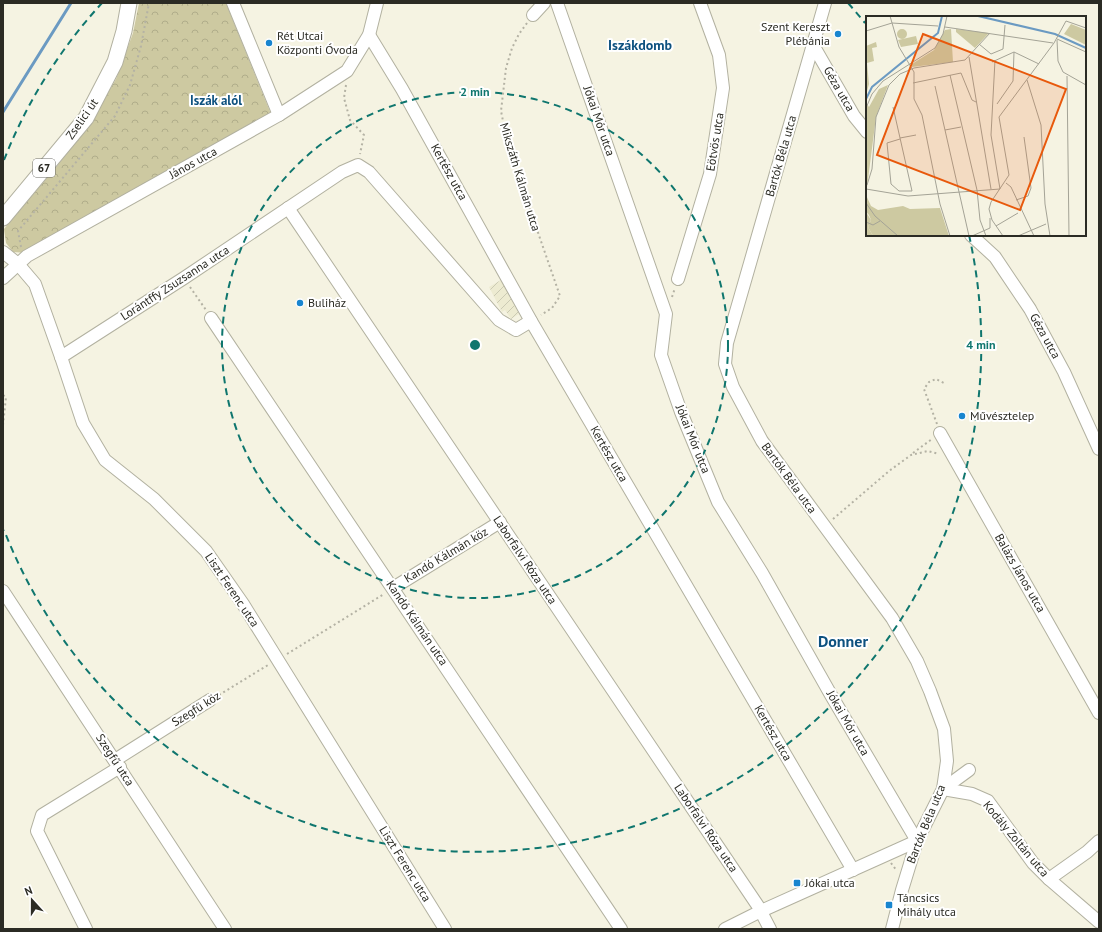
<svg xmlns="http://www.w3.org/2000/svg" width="1102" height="932" viewBox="0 0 1102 932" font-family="'PT Sans',sans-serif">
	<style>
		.industrial { fill: url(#industrial-furrows) }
		.forest { fill: url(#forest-crowns) }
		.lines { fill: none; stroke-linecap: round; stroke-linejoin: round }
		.stream { stroke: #6b9ac2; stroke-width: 3 }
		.minor-casing { stroke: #b2b1a0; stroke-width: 14 }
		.major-casing { stroke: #b2b1a0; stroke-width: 17 }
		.path { stroke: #b4b2a4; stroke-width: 2; stroke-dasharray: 2 3; stroke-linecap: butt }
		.minor { stroke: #fff; stroke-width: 12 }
		.major { stroke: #fff; stroke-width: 15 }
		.ring { fill: none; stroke: #0f766e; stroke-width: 2; stroke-dasharray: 7 5 }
		.poi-dot { fill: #1885cf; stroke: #fff; stroke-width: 1.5 }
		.labels { text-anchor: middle; stroke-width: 4; stroke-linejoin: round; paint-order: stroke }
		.shield { fill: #fff; stroke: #6b6b66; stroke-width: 1 }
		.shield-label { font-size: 11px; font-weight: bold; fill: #2b2b24 }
		.poi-label { font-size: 12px; fill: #2b2b24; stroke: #fff; text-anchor: start }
		.street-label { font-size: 12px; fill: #2b2b24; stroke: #fff }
		.neighbourhood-label { font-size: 13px; font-weight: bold; fill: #0d517f; stroke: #fff }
		.quarter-label { font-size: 14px; font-weight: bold; fill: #0d517f; stroke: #fff }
		.district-label { font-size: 16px; font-weight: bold; fill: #0d517f; stroke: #fff }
		.inset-river { fill: none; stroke: #6b9ac2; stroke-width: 2 }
		.inset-road { fill: none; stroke: #a4a396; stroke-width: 1 }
		.view { fill: #e8590c; fill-opacity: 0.15; stroke: #e8590c; stroke-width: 2 }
		.inset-edge { fill: none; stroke: #2b2b24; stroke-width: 2 }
		.centre { fill: #0f766e; stroke: #fff; stroke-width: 2 }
		.ring-label { font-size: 12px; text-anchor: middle; font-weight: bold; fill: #0f766e; stroke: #fff; stroke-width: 4; stroke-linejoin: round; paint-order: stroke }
	</style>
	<defs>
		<pattern id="industrial-furrows" width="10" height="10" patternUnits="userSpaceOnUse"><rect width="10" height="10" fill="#edebd1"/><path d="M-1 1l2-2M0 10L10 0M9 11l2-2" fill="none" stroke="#cbcab3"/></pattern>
		<pattern id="forest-crowns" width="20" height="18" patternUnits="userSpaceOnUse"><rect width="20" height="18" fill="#cdc9a1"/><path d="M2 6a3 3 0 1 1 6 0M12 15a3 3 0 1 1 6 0" fill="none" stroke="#b0ad8a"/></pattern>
	</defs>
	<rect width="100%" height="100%" fill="#f5f3e2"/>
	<polygon class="industrial" points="501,280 519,314 511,319 505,310 502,312 489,287"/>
	<polygon class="forest" points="139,3 226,3 271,114 27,253 13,252 6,243 4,229 57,166 91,122 116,79 133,33"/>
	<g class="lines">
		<polyline class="stream" points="3,112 71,3"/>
		<g class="minor-casing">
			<g id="minor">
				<polyline points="233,3 279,115"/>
				<polyline points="557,3 666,314 661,355 681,412 718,502 762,573 831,695 917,841"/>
				<polyline points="825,3 727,343 725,364 733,387 762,441 892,618 917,661 930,691 944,729 947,761 943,789 917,841 902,890 892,929"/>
				<polyline points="533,15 544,3"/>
				<polyline points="369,35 402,89 531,321 853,870"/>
				<polyline points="813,45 854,116 867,132"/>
				<polyline points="288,208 758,906 770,929"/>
				<polyline points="971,235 995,257 1030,309 1064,372 1099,449"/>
				<polyline points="3,252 18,264 35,284 61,357 83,423 105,460 154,499 206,551 243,604 445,929"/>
				<polyline points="3,278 27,256 279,115 347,71 369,35 377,3"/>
				<polyline points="678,279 710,174 723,88 719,55 700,3"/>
				<polyline points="211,318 621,929"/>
				<polyline points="61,357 184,278 342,172 358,165 369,172 499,320 516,330 531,321"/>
				<polyline points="940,433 1099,713"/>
				<polyline points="393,588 500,522"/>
				<polyline points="3,591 225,929"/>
				<polyline points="115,760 210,700"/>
				<polyline points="943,789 972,794 988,801 1033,863 1049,879 1099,922"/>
				<polyline points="943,789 969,770"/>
				<polyline points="1049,879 1087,852 1099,841"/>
				<polyline points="86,929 37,831 42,815 120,767"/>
				<polyline points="725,929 761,911 917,841"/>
			</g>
		</g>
		<g class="major-casing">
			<polyline id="major" points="3,218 86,118 115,62 124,31 129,3"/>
		</g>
		<g class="path">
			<polyline points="527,23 519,34 512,48 506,68 501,111 508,146 560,296 552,308 541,315"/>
			<polyline points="346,85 344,98 350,120 364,135 360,154"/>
			<polyline points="21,247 18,231 115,116 130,85 141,46 149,3"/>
			<polyline points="190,287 206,310"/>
			<polyline points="672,297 675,288"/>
			<polyline points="3,395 6,397 3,425"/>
			<polyline points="937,424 924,389 929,382 936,379 946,384"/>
			<polyline points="913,453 932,439"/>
			<polyline points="833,519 889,471 911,455 928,451 939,454"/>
			<polyline points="287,654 384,594"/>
			<polyline points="219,695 268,665"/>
			<polyline points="891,863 897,871"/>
		</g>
		<use href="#minor" class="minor"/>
		<use href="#major" class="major"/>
	</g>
	<g class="ring">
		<circle cx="475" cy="345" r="253"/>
		<path d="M4 160A506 506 0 0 1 102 3M848 3A506 506 0 0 1 865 23M969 235A506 506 0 0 1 4 530"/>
	</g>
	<g class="poi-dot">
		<circle cx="838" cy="34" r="4"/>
		<circle cx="269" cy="43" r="4"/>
		<circle cx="300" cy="303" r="4"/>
		<circle cx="962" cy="416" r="4"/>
		<rect x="793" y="879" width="8" height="8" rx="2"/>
		<rect x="885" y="901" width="8" height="8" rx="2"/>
	</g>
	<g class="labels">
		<rect class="shield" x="33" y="159" width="22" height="18" rx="3"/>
		<g class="shield-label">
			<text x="44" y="172">67</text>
		</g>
		<g class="poi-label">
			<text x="830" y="31" text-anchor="end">Szent Kereszt<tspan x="830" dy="14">Plébánia</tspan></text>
			<text x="277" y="40">Rét Utcai<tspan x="277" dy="14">Központi Óvoda</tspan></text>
			<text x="308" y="307">Buliház</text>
			<text x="970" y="420">Művésztelep</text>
			<text x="805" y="887">Jókai utca</text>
			<text x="897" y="902">Táncsics<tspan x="897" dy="14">Mihály utca</tspan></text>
		</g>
		<g class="street-label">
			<text transform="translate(839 89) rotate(60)" y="4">Géza utca</text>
			<text transform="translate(82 119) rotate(-55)" y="4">Zselici út</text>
			<text transform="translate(599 121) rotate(71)" y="4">Jókai Mór utca</text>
			<text transform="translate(715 142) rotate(-81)" y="4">Eötvös utca</text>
			<text transform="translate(781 156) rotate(-74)" y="4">Bartók Béla utca</text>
			<text transform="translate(193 163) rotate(-29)" y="4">János utca</text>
			<text transform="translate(449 172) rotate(61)" y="4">Kertész utca</text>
			<text transform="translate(520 177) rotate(73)" y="4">Mikszáth Kálmán utca</text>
			<text transform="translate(175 283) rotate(-33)" y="4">Lorántffy Zsuzsanna utca</text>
			<text transform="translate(1045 336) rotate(61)" y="4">Géza utca</text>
			<text transform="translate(693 439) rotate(68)" y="4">Jókai Mór utca</text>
			<text transform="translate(609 454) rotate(60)" y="4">Kertész utca</text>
			<text transform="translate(789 478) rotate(54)" y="4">Bartók Béla utca</text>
			<text transform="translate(446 555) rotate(-31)" y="4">Kandó Kálmán köz</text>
			<text transform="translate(525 560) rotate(56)" y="4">Laborfalvi Róza utca</text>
			<text transform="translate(1020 573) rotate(60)" y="4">Balázs János utca</text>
			<text transform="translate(232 590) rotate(56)" y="4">Liszt Ferenc utca</text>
			<text transform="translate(417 623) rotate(56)" y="4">Kandó Kálmán utca</text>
			<text transform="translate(196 709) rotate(-32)" y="4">Szegfű köz</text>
			<text transform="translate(848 723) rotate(60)" y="4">Jókai Mór utca</text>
			<text transform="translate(773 733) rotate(60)" y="4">Kertész utca</text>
			<text transform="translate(115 760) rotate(57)" y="4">Szegfű utca</text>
			<text transform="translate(926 824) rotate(-68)" y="4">Bartók Béla utca</text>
			<text transform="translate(706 828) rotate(56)" y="4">Laborfalvi Róza utca</text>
			<text transform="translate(1016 839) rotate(50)" y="4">Kodály Zoltán utca</text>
			<text transform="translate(405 864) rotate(58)" y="4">Liszt Ferenc utca</text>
		</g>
		<g class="neighbourhood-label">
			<text x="216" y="105">Iszák alól</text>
		</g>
		<g class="quarter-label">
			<text x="640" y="50">Iszákdomb</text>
		</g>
		<g class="district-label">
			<text x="843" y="647">Donner</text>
		</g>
	</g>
	<g transform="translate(866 16)">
		<rect width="220" height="220" fill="#f5f3e2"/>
		<path d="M10,26L11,31L6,32L8,45L1,47L3,68L0,79V30ZM22,69L10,101L0,179L5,190L12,194L37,190L44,193L74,192L83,220H26L0,196L5,204L2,211L7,220H0V87L3,91L13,73Z" fill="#cdc9a1"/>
		<path d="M205,8L220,14V29L198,18ZM85,13L87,46L46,51V48L68,34L79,14ZM90,13L123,17L109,32L90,16ZM1,194L26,217V220H7L2,211L5,204Z" fill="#cdc9a1"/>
		<path d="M31 18a5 5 0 1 1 10 0a5 5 0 1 1-10 0ZM50,20L52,28L35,31L32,24Z" fill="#cdc9a1"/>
		<path class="inset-river" d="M112,0L189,18L220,32M0,83L6,71L72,17L76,0"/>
		<path class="inset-road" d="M24,0L33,31L48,56V83L56,99L74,188L84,220M200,5L220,12M79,11L187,27M0,15L26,7L72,10M191,23L220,36M191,24L192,45L197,56L220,69M113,28L125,38L137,33L139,9M103,41L125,173M129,44L125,119L134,173M126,46L148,36L173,48M84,59L111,174L114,204L120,220M201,60L203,220M161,64L175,109L179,188L184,220M47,67L95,57L106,84L110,86M69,70L103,220M131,88L147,65L148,36M27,91L46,175M0,92L6,78L17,65L69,32L77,18L81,0M79,114L95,111M34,122L50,119M34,123L21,127L25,168L33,175H46M140,167L145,171L168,220M1,169L6,153L10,101L23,69L34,58L48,52L99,44L124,17M0,173L42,180L134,173M150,184L162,180L165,172L158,121M0,187L9,200L32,220M0,206L7,209L14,205M130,210L152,197M106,220L124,212V202M137,220L126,204L123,193L125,186L143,159L133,101L188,27L200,5M152,220L180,208"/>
		<path class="view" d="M57,18L200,73L154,194L11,139Z"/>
		<rect width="220" height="220" class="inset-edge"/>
	</g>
	<circle cx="475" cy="345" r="6" class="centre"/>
	<g class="ring-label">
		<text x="475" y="96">2 min</text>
		<text x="981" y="349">4 min</text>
	</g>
	<rect width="1102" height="932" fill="none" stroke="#2b2b24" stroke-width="8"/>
	<g transform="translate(32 900) rotate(339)" stroke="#ffffff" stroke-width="3" paint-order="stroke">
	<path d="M0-3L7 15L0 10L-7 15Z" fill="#2b2b24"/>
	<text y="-6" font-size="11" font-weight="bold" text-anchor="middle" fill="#2b2b24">N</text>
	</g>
</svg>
